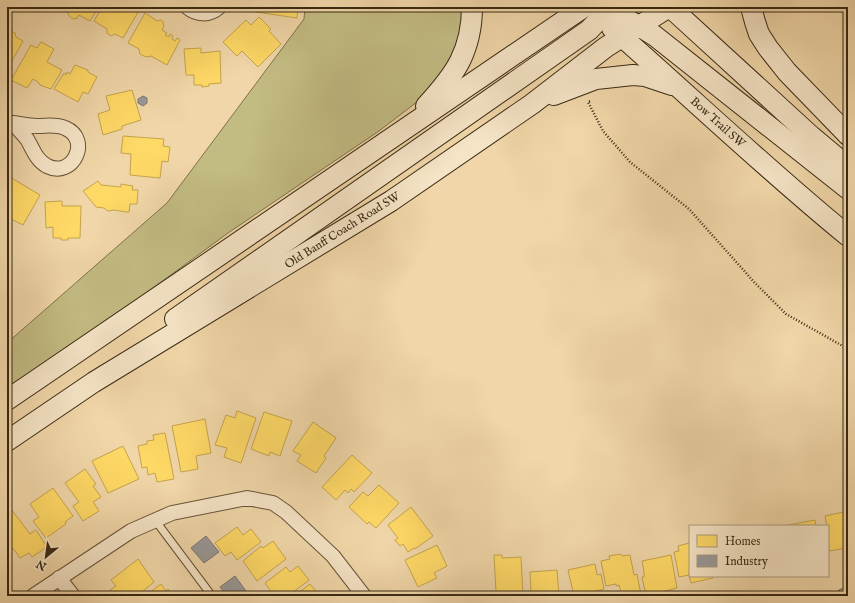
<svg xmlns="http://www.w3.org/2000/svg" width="855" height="603" viewBox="0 0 855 603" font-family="'IM FELL English',serif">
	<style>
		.green { fill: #c2bb82; stroke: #7e724b }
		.homes { fill: #ffd966; stroke: #c4a44d }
		.industry { fill: #999; stroke: #7c7771 }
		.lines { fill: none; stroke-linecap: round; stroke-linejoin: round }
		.service-casing { stroke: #675439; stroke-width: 9 }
		.minor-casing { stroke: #675439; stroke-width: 16 }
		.secondary-casing { stroke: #392914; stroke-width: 22 }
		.path { stroke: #392914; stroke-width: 2.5; stroke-dasharray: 1 2; stroke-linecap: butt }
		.service { stroke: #f5e4c6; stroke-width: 7 }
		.minor { stroke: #f5e4c6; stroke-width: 14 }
		.secondary { stroke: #f5e4c6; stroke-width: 20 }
		.labels { text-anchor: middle; stroke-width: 4; stroke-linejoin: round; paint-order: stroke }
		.street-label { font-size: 12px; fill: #392914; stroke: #f5e4c6 }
	</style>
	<rect width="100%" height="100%" fill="#f0d6a8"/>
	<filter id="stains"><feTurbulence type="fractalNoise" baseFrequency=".005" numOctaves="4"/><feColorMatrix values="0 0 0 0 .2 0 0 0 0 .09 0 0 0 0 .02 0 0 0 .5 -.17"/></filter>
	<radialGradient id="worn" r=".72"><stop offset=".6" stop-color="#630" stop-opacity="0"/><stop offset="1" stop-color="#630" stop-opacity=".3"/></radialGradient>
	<polygon class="green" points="305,7 467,7 463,41 443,75 417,102 379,131 228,233 74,346 7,392 7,343 167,203 304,19"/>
	<g class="homes">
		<polygon points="64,7 98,7 90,21 79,15 77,18 73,19 70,17 67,12 68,9"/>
		<polygon points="102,7 141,7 123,38 115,34 111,36 107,33 107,29 94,21"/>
		<polygon points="250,7 298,7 297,18 249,11"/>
		<polygon points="145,13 157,21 161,20 163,22 164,26 162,30 167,33 165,35 169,37 170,34 173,36 172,39 175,41 177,38 180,40 167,65 151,56 146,57 140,54 139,49 128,43"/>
		<polygon points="259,17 271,29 269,31 281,44 258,67 242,51 237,56 223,42 246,20 251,25"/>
		<polygon points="7,31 11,31 15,33 16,37 23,41 7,70"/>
		<polygon points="41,42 54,49 47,62 62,70 51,89 40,85 38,82 33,79 27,88 11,80 31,45 37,48"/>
		<polygon points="201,48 201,53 220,51 221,83 209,84 209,86 202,87 202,85 194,85 194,75 186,75 184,49"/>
		<polygon points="75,65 88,70 88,72 97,77 88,94 83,92 78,102 54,89 64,73 66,75 67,72 70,74"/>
		<polygon points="132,90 141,120 122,126 122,129 103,135 98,114 110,110 106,96"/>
		<polygon points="123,136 164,139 163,146 170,147 168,162 162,161 160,178 130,175 131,154 121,153"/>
		<polygon points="10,177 40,195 23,225 7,217 7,183"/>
		<polygon points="98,181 101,185 121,187 121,184 133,186 132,190 138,190 137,204 130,204 129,212 126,212 114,210 108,211 104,208 96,207 83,191"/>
		<polygon points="62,201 62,206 81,206 80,238 68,238 68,240 61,240 61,238 53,238 53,227 46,228 45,202"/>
		<polygon points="237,411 256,418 241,463 224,457 227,448 215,445 226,415 235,418"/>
		<polygon points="264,412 292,421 280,456 270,452 269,456 251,449"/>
		<polygon points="205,419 211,453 196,456 198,469 181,472 172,426"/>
		<polygon points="313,422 336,438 324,456 326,458 316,473 297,461 301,455 293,451"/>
		<polygon points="165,433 174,479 157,482 155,473 148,475 147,467 142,468 138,446 147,444 147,441 154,440 153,435"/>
		<polygon points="123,446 139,479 108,493 92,461"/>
		<polygon points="352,455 372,473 354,492 351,489 348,493 345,490 336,500 322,487"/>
		<polygon points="85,469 96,484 93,486 101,497 93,502 99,511 83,521 73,506 79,502 65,483"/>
		<polygon points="379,485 399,503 376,528 369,522 367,524 349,507 363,492 368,496"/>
		<polygon points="53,488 73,516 65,522 66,524 46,538 33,521 39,517 30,504"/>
		<polygon points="411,507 433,536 415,549 414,548 408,552 403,544 400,546 395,540 398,538 388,525"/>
		<polygon points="7,509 9,510 11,509 30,534 36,530 47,547 32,557 29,553 20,558 13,548 10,550 7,545"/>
		<polygon points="848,511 848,546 847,548 829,551 828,526 827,526 825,516"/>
		<polygon points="815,520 816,526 786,526 788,525"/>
		<polygon points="237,527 243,535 251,529 261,542 237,560 231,552 225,556 215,543"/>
		<polygon points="273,541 286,559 257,581 243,561 261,546 263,548"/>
		<polygon points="689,543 690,543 690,576 712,576 713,578 691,583 689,575 679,577 674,552 679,551 678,546"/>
		<polygon points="437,545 447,566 434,573 437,578 418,587 405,560"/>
		<polygon points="621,554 622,556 630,555 634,575 637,574 641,595 622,596 619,585 616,586 616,584 606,586 601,561 610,559 609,556"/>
		<polygon points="494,555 502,555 502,558 521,557 523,596 499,596 499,592 496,592"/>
		<polygon points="671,555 677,588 646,596 642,577 644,577 644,572 642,561"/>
		<polygon points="138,559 154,582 137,596 115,596 110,590 116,586 111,580"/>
		<polygon points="595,564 597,575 601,574 604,589 596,591 597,595 574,596 568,570"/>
		<polygon points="298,566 309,580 288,596 274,596 265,583 286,567 290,572"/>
		<polygon points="557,570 559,596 528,596 528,595 531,594 530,572"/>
		<polygon points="161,584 166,591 168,589 174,596 145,596"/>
		<polygon points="310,584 320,596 294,596"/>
	</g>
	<g class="industry">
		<polygon points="143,96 147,98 147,103 143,106 138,103 138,99"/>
		<polygon points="206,536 219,552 204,563 191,548"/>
		<polygon points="235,576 246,591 238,596 227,596 220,587"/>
	</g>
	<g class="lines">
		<g class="service-casing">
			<polyline id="service" points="155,520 212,596"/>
		</g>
		<g class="minor-casing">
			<g id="minor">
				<path d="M187,7C197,15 209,16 219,7"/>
				<path d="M13,123C21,124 29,126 37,126C47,126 56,124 65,128C92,139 73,179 47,166C36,160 33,149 27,139C23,134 17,128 13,123Z"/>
				<polyline points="59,578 73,596"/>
				<polyline points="33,596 131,531 172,513 247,498 273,503 286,512 333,556 364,596"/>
				<polyline points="844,596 848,595"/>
			</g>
		</g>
		<g class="secondary-casing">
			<g id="secondary">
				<polyline points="604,7 639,26 655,36 848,189"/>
				<polyline points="670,7 811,136 848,167"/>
				<polyline points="751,7 755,22 759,34 768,48 787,72 848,135"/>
				<path d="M612,28C691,97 767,170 848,236"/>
				<polyline points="554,95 596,79 633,75 645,76 672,85"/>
				<path d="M426,106C438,93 452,77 460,61C468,45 472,25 472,7"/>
				<polyline points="175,319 589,30 611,7"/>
				<polyline points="7,400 584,7"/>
				<polyline points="7,441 94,382 391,201 532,104 606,47 669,7"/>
			</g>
		</g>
		<g class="path">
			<polyline points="699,7 700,8"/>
			<polyline points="590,101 588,102 603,131 630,162 689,209 755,283 786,314 848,349"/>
		</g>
		<use href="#service" class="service"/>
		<use href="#minor" class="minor"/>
		<use href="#secondary" class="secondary"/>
	</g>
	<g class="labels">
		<g class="street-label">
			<text transform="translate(718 122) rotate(42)" y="4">Bow Trail SW</text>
			<text transform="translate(342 230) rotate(-32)" y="4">Old Banff Coach Road SW</text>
		</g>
	</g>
	<rect width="855" height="603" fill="none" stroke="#f0d6a8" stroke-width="24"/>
	<rect x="8" y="8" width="839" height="587" fill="none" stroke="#392914" stroke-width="2"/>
	<rect x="12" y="12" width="831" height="579" fill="none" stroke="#392914"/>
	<rect x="689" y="525" width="140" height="52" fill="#f5e4c6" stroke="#aa997f"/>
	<rect x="697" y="535" width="20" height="12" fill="#ffd966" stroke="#aa997f"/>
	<text x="725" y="545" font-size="12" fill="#392914">Homes</text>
	<rect x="697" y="555" width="20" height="12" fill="#999999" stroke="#aa997f"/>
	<text x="725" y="565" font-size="12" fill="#392914">Industry</text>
	<g transform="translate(46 557) rotate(209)" stroke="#f5e4c6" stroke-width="3" paint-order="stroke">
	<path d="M0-3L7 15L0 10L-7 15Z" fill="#392914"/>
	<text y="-6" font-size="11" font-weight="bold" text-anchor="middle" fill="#392914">N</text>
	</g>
	<rect width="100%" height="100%" filter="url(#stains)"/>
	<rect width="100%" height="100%" fill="url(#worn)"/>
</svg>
